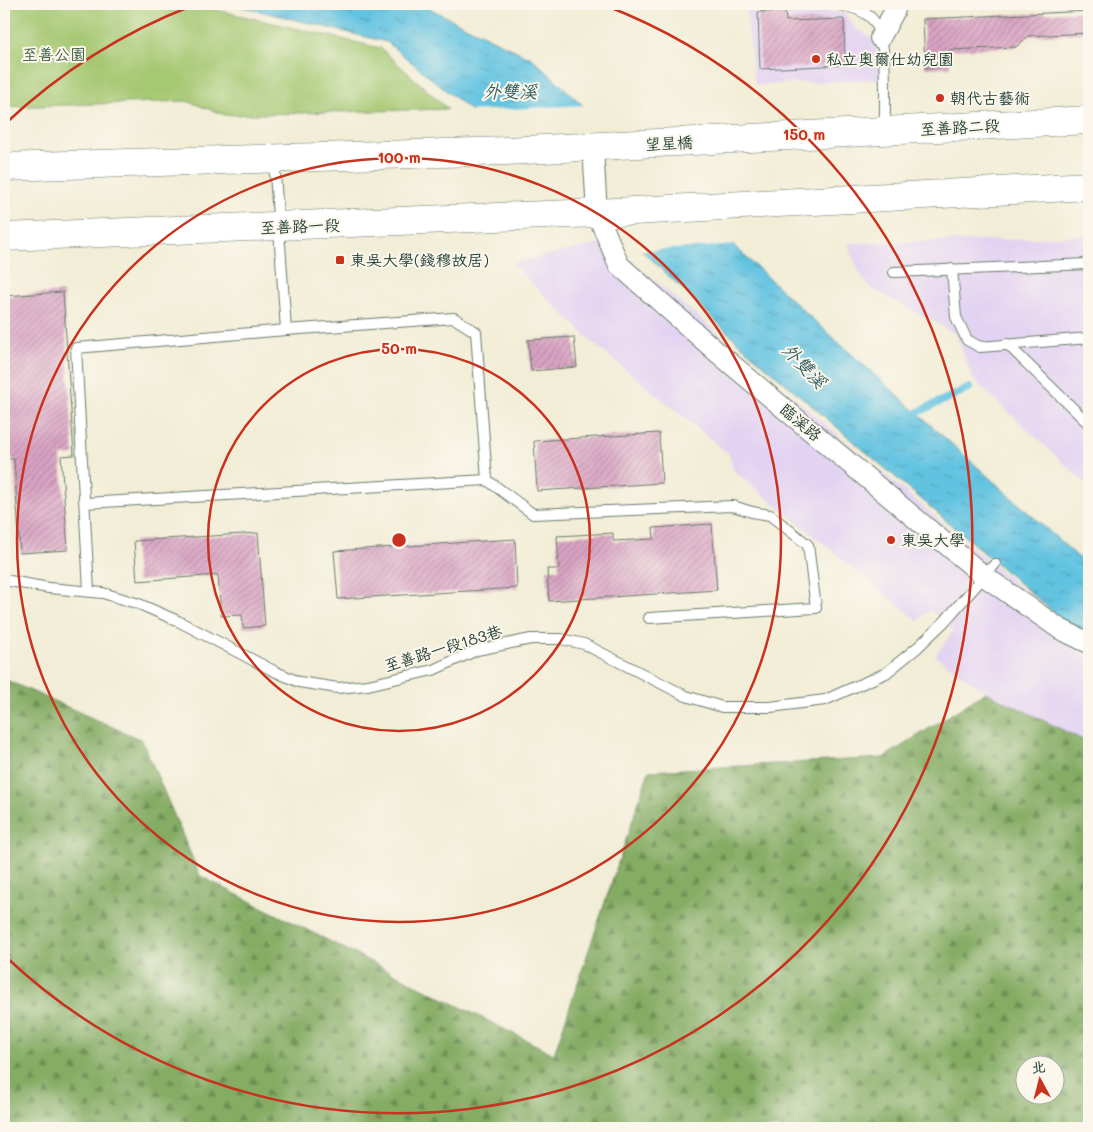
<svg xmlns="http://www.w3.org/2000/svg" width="1093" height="1132" viewBox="0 0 1093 1132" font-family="Mali,'LXGW WenKai TC',sans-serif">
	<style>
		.built { fill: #e3d3f2 }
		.green { fill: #a5c872; stroke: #628253 }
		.forest { fill: url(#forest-firs); stroke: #52744c; fill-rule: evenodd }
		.water { fill: url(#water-ripples); stroke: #40808a }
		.pier { fill: #f2edd6 }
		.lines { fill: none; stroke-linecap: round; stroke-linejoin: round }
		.stream { stroke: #62c3e1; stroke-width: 8 }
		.building { fill: url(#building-hatch) }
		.lane-casing { stroke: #697b6d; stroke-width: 12 }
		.street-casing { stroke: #697b6d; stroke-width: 22 }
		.secondary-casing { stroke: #697b6d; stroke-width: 29 }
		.lane { stroke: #fff; stroke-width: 10 }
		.street { stroke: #fff; stroke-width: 20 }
		.secondary { stroke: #fff; stroke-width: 28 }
		.ring { fill: none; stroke: #c8321e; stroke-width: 2.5 }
		.poi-dot { fill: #c8321e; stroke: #fbf7ec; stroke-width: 2 }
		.labels { text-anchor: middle; stroke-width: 4; stroke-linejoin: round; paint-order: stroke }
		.park-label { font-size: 16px; fill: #406044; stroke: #fbf7ec }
		.poi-label { font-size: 16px; fill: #1f3d34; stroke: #fbf7ec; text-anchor: start }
		.street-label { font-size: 16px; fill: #1f3d34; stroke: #fbf7ec }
		.water-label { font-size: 18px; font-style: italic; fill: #305e5f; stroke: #fbf7ec }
		.centre { fill: #c8321e; stroke: #fbf7ec; stroke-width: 2.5 }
		.ring-label { font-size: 15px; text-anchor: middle; font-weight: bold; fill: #c8321e; stroke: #fbf7ec; stroke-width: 4; stroke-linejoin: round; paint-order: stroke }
	</style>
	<defs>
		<pattern id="forest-firs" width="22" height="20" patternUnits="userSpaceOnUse" patternTransform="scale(1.25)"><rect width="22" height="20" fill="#84ac64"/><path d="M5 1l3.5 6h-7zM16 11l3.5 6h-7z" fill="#6b8d53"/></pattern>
		<pattern id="water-ripples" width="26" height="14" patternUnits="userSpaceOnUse" patternTransform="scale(1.25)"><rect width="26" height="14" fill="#62c3e1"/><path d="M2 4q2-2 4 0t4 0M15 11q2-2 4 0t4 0" fill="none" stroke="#50a0b7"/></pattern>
		<pattern id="building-hatch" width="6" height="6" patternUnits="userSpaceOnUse" patternTransform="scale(1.25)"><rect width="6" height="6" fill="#daa4c4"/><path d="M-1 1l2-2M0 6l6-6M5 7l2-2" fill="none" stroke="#b087a0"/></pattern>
	</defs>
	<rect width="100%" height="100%" fill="#fbf7ec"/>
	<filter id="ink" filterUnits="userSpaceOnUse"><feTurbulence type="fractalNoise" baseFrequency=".02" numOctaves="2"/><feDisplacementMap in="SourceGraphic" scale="10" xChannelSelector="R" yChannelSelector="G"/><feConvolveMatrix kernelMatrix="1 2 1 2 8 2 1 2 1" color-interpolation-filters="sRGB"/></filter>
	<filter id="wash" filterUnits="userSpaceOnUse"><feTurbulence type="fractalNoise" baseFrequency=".0096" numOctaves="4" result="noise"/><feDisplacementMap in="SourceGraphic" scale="20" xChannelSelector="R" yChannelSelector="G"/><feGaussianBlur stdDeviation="1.12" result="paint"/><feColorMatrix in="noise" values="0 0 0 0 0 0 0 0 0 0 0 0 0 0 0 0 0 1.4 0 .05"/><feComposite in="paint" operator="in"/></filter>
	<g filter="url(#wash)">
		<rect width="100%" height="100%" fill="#f2edd6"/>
		<g class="built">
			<polygon points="745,4 762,4 844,13 856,29 874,39 885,79 755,85"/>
			<polygon points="1089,235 1089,487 972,378 956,334 869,287 859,272 848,243 1001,240"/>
			<polygon points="609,242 1064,625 1089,638 1089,743 986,692 935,656 954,630 930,610 918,621 733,470 729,454 593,343 511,263"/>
		</g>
		<polygon class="green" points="4,4 191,4 380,48 448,109 225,115 187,101 4,107"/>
		<path class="forest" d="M4,679L142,740L200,876L554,1054L649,771L883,758L986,692L1089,743V1128H4ZM1026,1064H1056V1094H1026Z"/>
		<polygon class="water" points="231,4 420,4 533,59 819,325 1089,567 1089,634 1072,628 742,346 649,257 387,42"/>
		<polygon class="pier" points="587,105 737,245 639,251 467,111"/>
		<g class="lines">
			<polyline class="stream" points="910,416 969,388"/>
		</g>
		<g id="blocks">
			<g class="building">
				<polygon points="785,11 786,21 844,19 845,65 760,69 758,12"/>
				<polygon points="1089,11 1089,33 1028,36 1016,47 949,50 950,67 925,68 923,19"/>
				<polygon points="63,292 74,455 61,456 68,550 20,553 14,459 4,459 4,296"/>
				<polygon points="574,337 577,367 531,371 528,340"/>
				<polygon points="659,433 662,483 537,491 534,441"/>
				<polygon points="712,524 717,590 549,601 547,569 559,569 557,536 613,533 613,541 654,539 653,528"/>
				<polygon points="258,533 265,626 243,628 242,615 221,616 218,575 137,581 134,541"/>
				<polygon points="515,539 517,588 338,599 334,551"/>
			</g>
		</g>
	</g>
	<g filter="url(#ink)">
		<use href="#blocks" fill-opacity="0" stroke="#697b6d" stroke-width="1"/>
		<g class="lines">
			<g class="lane-casing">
				<g id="lane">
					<path d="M836,4C850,7 864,9 874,21C889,39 884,106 885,131"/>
					<polyline points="274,159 286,330"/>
					<polyline points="952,269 956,317 967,340 980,347 1089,338"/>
					<polyline points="894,272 1089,264"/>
					<polyline points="1007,344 1089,424"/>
					<polyline points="85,503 487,480 533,514 733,506 752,512 770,515 808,545 816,608 649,618"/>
					<polyline points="4,580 49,588 103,593 139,604 178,621 274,671 299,682 338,688 368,685 433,670 477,650 531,639 561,639 584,644 686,696 722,707 770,707 825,700 886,673 918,647 944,622 995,564"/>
					<polyline points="89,591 76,348 286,330 454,318 476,332 487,480"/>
				</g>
			</g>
			<g class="street-casing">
				<g id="street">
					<polyline points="880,38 895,10"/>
					<polyline points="593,147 597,213 619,265 718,353 984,576 1060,629 1089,643"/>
				</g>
			</g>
			<g class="secondary-casing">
				<g id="secondary">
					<polyline points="4,167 506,151 1089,120"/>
					<polyline points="4,237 597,213 1089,186"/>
				</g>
			</g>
			<use href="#lane" class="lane"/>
			<use href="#street" class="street"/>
			<use href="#secondary" class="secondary"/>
		</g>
	</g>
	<g class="ring">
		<circle cx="399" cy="540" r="191"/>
		<circle cx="399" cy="540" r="382"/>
		<path d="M5 124A573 573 0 0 1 194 5M604 5A573 573 0 1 1 5 956"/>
	</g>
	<g class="poi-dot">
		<circle cx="816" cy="59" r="5"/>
		<circle cx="940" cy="98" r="5"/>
		<rect x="335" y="255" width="10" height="10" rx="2.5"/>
		<circle cx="891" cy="540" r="5"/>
	</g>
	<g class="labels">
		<g class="park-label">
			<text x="54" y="60">至善公園</text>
		</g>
		<g class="poi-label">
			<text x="826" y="65">私立奧爾仕幼兒園</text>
			<text x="950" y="104">朝代古藝術</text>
			<text x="350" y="266">東吳大學(錢穆故居)</text>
			<text x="901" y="546">東吳大學</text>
		</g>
		<g class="street-label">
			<text transform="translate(960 127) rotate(-3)" y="6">至善路二段</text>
			<text transform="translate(669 143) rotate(-3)" y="6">望星橋</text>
			<text transform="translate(300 226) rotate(-2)" y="6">至善路一段</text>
			<text transform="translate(801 422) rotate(40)" y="6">臨溪路</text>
			<text transform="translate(443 648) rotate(-17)" y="6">至善路一段183巷</text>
		</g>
		<g class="water-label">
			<text x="510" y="98">外雙溪</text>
			<text transform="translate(804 366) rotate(46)" y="6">外雙溪</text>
		</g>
	</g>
	<circle cx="399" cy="540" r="8" class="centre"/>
	<g class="ring-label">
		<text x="804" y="140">150 m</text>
		<text x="399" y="163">100 m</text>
		<text x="399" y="354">50 m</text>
	</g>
	<rect width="1093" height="1132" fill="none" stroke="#fbf7ec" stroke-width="20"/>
	<g transform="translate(1040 1080) rotate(353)"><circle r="24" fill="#fbf7ec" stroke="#a3ada2"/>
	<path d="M0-4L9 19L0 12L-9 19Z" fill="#c8321e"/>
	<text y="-8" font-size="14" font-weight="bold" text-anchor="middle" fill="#1f3d34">北</text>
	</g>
</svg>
